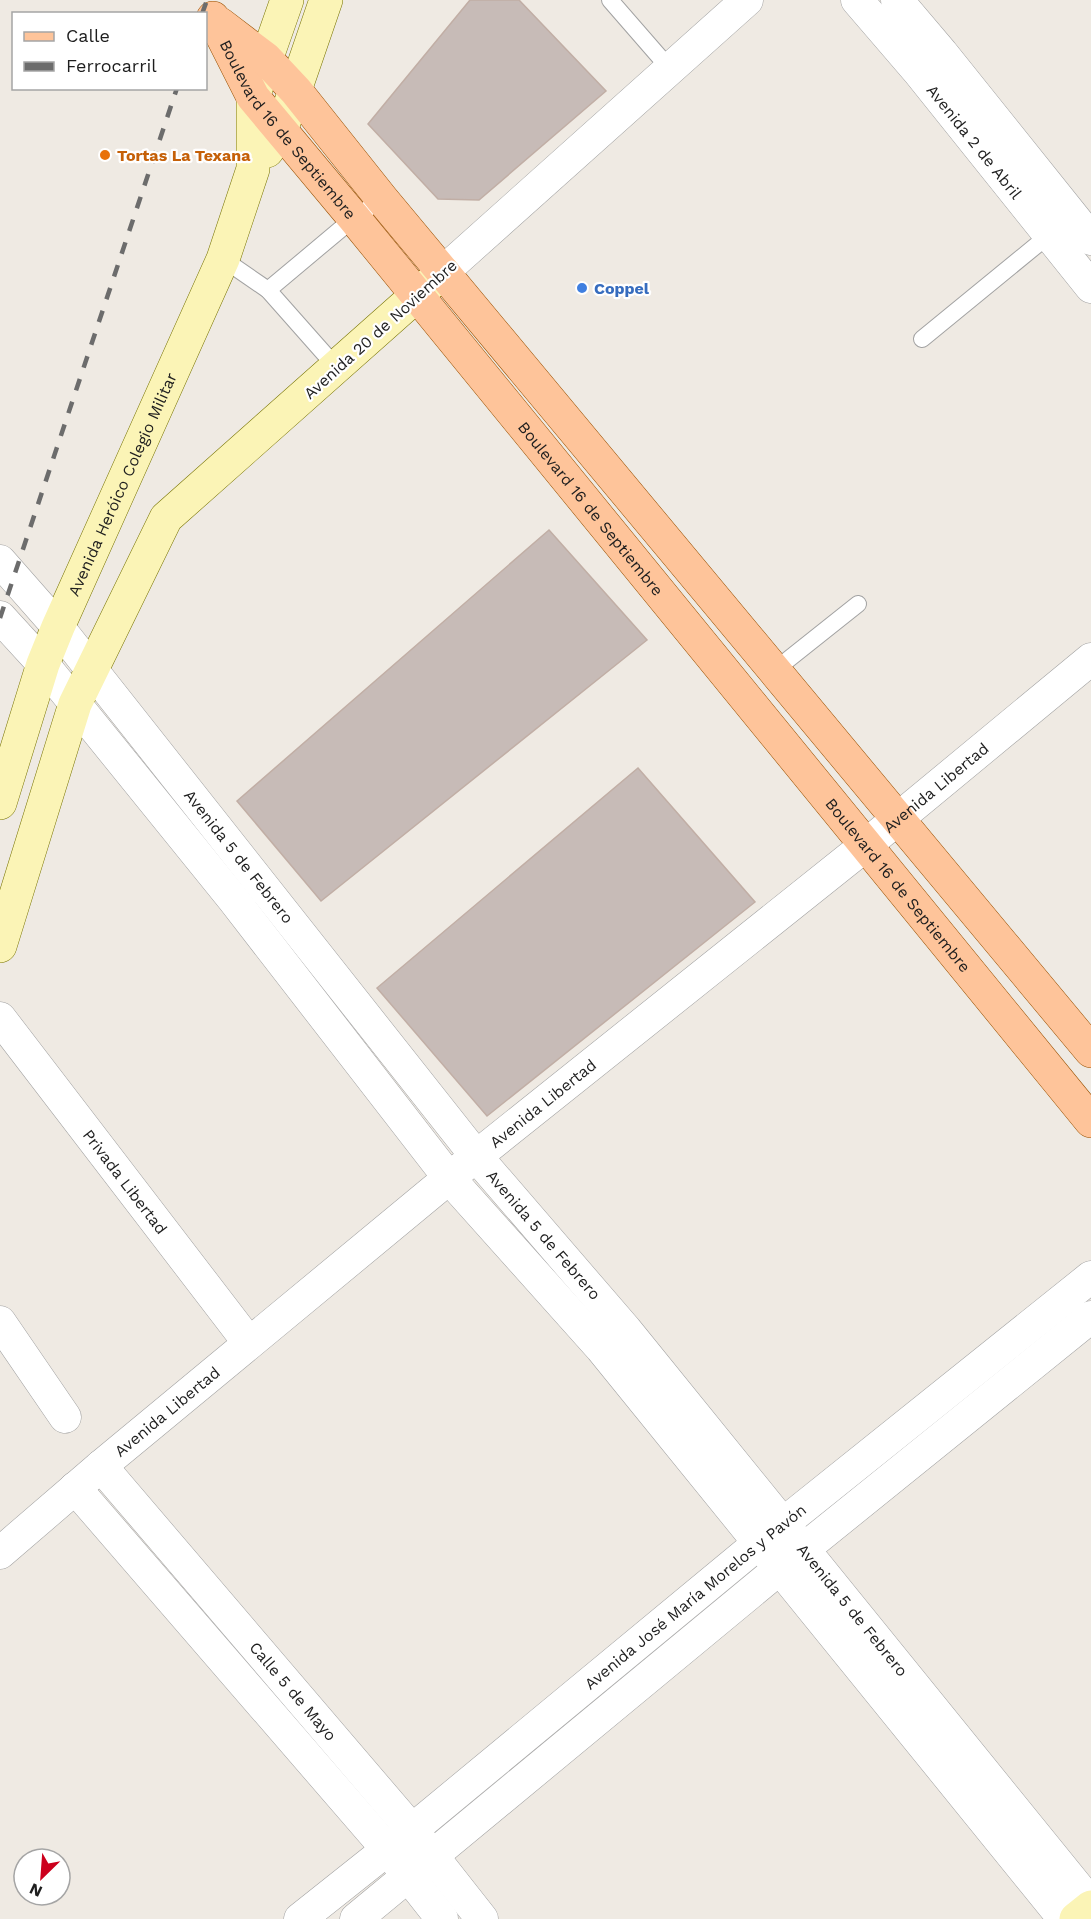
<svg xmlns="http://www.w3.org/2000/svg" width="1091" height="1919" viewBox="0 0 1091 1919" font-family="'Work Sans',sans-serif">
	<style>
		.building { fill: #c7bbb7; stroke: #c1aea5; stroke-width: 1.5 }
		.lines { fill: none; stroke-linecap: round; stroke-linejoin: round }
		.lane-casing { stroke: #a2a2a2; stroke-width: 18 }
		.street-casing { stroke: #a2a2a2; stroke-width: 33 }
		.secondary-casing { stroke: #777302; stroke-width: 34 }
		.primary-casing { stroke: #985000; stroke-width: 34 }
		.lane { stroke: #fff; stroke-width: 16 }
		.street { stroke: #fff; stroke-width: 32 }
		.secondary { stroke: #fbf4b6; stroke-width: 33 }
		.primary { stroke: #fec49a; stroke-width: 33 }
		.rail { stroke: #6c6c6c; stroke-width: 4.5; stroke-dasharray: 12 12; stroke-linecap: butt }
		.food-dot { fill: #e8710a; stroke: #fff; stroke-width: 2 }
		.shop-dot { fill: #3f7fe0; stroke: #fff; stroke-width: 2 }
		.labels { text-anchor: middle; stroke-width: 4.5; stroke-linejoin: round; paint-order: stroke }
		.street-label { font-size: 16px; fill: #1e1e1e; stroke: #fff }
		.food-label { font-size: 16px; font-weight: bold; fill: #c56008; stroke: #fff; text-anchor: start }
		.shop-label { font-size: 16px; font-weight: bold; fill: #366cbe; stroke: #fff; text-anchor: start }
	</style>
	<rect width="100%" height="100%" fill="#efeae3"/>
	<g class="building">
		<polygon points="470,0 519,0 606,91 479,200 438,199 368,124"/>
		<polygon points="549,530 647,640 321,901 237,801"/>
		<polygon points="638,768 755,902 487,1116 377,988"/>
	</g>
	<g class="lines">
		<g class="lane-casing">
			<g id="lane">
				<polyline points="610,0 670,69"/>
				<polyline points="223,259 268,290 337,368"/>
				<polyline points="268,290 354,218 382,199"/>
				<polyline points="922,339 1049,235"/>
				<polyline points="775,670 858,604"/>
			</g>
		</g>
		<g class="street-casing">
			<g id="street">
				<path id="s1" d="M857,0L918,71L1091,287"/>
				<polyline points="897,0 942,53 1091,239"/>
				<polyline points="443,272 747,0"/>
				<path id="s2" d="M0,561L58,627L476,1156L626,1330L1091,1904"/>
				<polyline points="0,617 43,664 233,899 449,1178 601,1348 1064,1919"/>
				<path id="s3" d="M0,1018L249,1343"/>
				<polyline points="0,1322 65,1417"/>
				<path id="s4" d="M101,1466L412,1830L482,1919"/>
				<polyline points="75,1488 387,1849 442,1919"/>
				<path id="s5" d="M0,1553L101,1466L449,1178L866,845L1091,659"/>
				<path id="s6" d="M300,1919L412,1830L759,1543L1091,1277"/>
				<polyline points="356,1919 779,1569 1091,1317"/>
			</g>
		</g>
		<g class="secondary-casing">
			<g id="secondary">
				<polyline points="267,151 281,131 326,0"/>
				<path id="s7" d="M0,803L43,664L58,627L223,259L253,169V97L287,0"/>
				<polyline points="0,946 75,704 166,518 443,272"/>
				<polyline points="1076,1919 1091,1907"/>
			</g>
		</g>
		<g class="primary-casing">
			<g id="primary">
				<path id="s8" d="M213,18L253,97L354,218L1091,1121"/>
				<polyline points="220,24 266,59 296,91 382,199 1091,1051"/>
			</g>
		</g>
		<use href="#lane" class="lane"/>
		<use href="#street" class="street"/>
		<use href="#secondary" class="secondary"/>
		<use href="#primary" class="primary"/>
		<g class="rail">
			<polyline points="202,14 207,0"/>
			<polyline points="0,618 177,88"/>
		</g>
	</g>
	<circle class="food-dot" cx="105" cy="155" r="6"/>
	<circle class="shop-dot" cx="582" cy="288" r="6"/>
	<g class="labels">
		<g class="street-label">
			<text dy="6" stroke="none"><textPath href="#s8" startOffset="135">Boulevard 16 de Septiembre</textPath></text>
			<text dy="6" stroke="none"><textPath href="#s1" startOffset="184">Avenida 2 de Abril</textPath></text>
			<text transform="translate(380 329) rotate(-42)" y="6">Avenida 20 de Noviembre</text>
			<text dy="6" stroke="none"><textPath href="#s7" startOffset="342">Avenida Heróico Colegio Militar</textPath></text>
			<text dy="6" stroke="none"><textPath href="#s8" startOffset="621">Boulevard 16 de Septiembre</textPath></text>
			<text dy="6" stroke="none"><textPath href="#s5" startOffset="1209">Avenida Libertad</textPath></text>
			<text dy="6" stroke="none"><textPath href="#s2" startOffset="380">Avenida 5 de Febrero</textPath></text>
			<text dy="6" stroke="none"><textPath href="#s8" startOffset="1107">Boulevard 16 de Septiembre</textPath></text>
			<text dy="6" stroke="none"><textPath href="#s5" startOffset="705">Avenida Libertad</textPath></text>
			<text dy="6" stroke="none"><textPath href="#s3" startOffset="206">Privada Libertad</textPath></text>
			<text dy="6" stroke="none"><textPath href="#s2" startOffset="866">Avenida 5 de Febrero</textPath></text>
			<text dy="6" stroke="none"><textPath href="#s5" startOffset="219">Avenida Libertad</textPath></text>
			<text dy="6" stroke="none"><textPath href="#s6" startOffset="510">Avenida José María Morelos y Pavón</textPath></text>
			<text dy="6" stroke="none"><textPath href="#s2" startOffset="1352">Avenida 5 de Febrero</textPath></text>
			<text dy="6" stroke="none"><textPath href="#s4" startOffset="296">Calle 5 de Mayo</textPath></text>
		</g>
		<g class="food-label">
			<text x="117" y="161">Tortas La Texana</text>
		</g>
		<g class="shop-label">
			<text x="594" y="294">Coppel</text>
		</g>
	</g>
	<rect x="12" y="12" width="195" height="78" fill="#ffffff" stroke="#a5a5a5" stroke-width="1.5"/>
	<rect x="24" y="32" width="30" height="9" fill="#fec49a" stroke="#a5a5a5" stroke-width="1.5"/>
	<text x="66" y="42" font-size="18" fill="#1e1e1e">Calle</text>
	<rect x="24" y="62" width="30" height="9" fill="#6c6c6c" stroke="#a5a5a5" stroke-width="1.5"/>
	<text x="66" y="72" font-size="18" fill="#1e1e1e">Ferrocarril</text>
	<g transform="translate(42 1877) rotate(205)"><circle r="28" fill="#ffffff" stroke="#a5a5a5" stroke-width="1.5"/>
	<path d="M0-4.5L10 22L0 15L-10 22Z" fill="#cc001d"/>
	<text y="-9" font-size="16" font-weight="bold" text-anchor="middle" fill="#1e1e1e">N</text>
	</g>
</svg>
